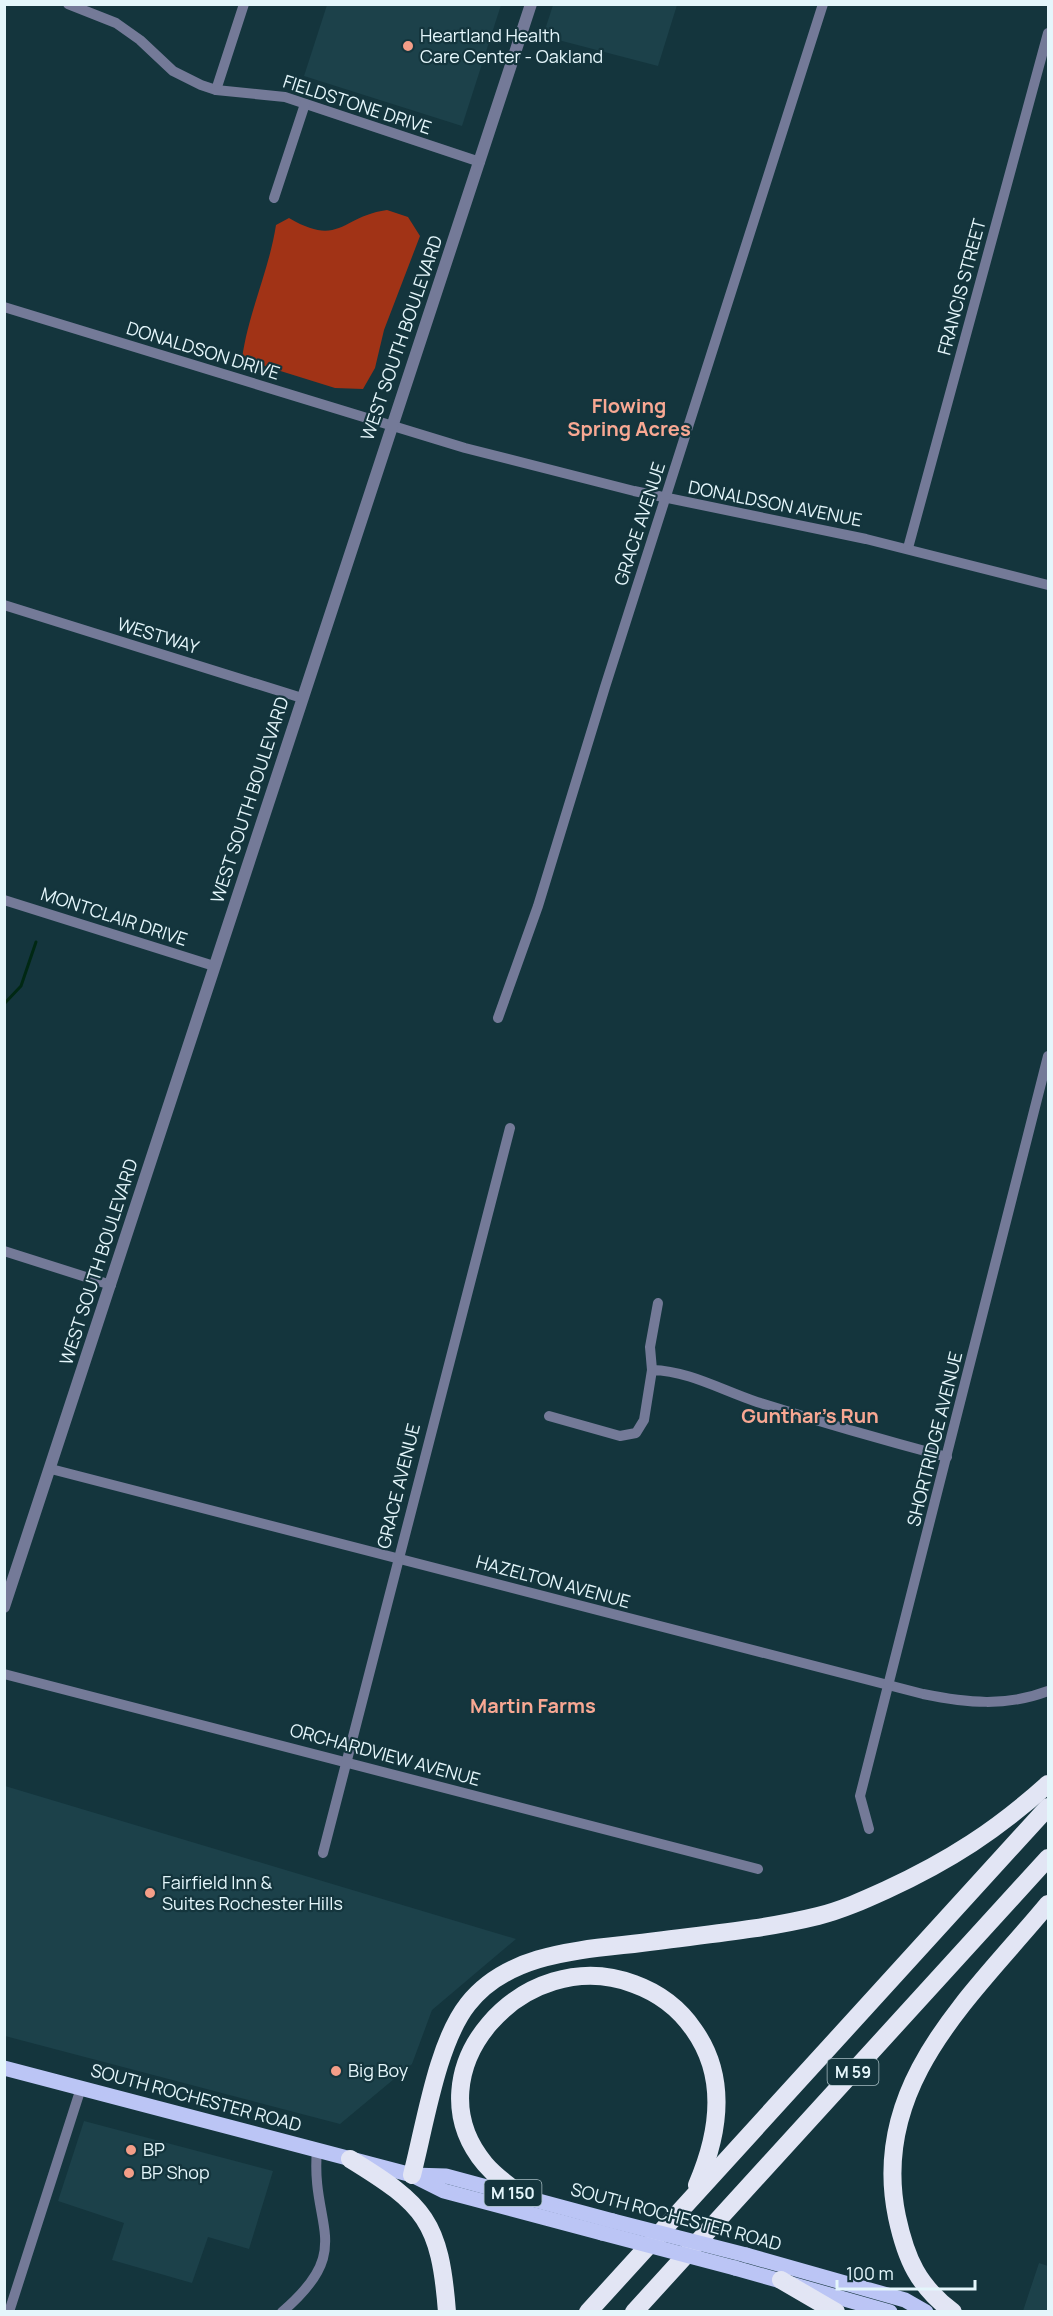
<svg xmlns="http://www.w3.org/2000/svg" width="1053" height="2316" viewBox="0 0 1053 2316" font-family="Manrope,sans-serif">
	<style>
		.built { fill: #1c414a }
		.forest { fill: #a13316 }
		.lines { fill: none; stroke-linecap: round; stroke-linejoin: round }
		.stream { stroke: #002813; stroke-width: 3 }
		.minor { stroke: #747a98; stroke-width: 10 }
		.tertiary { stroke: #747a98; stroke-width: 12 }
		.primary { stroke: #bbc5f5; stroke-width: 15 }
		.motorway { stroke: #e2e5f4; stroke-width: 18 }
		.primary-bridge { stroke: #bbc5f5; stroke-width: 15 }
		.poi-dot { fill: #f49e88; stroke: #14353d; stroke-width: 2 }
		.labels { text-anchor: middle; stroke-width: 4.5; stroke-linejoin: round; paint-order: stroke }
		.shield { fill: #14353d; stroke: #a6bcc2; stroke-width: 1.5 }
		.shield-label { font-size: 16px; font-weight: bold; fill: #e4f6fb }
		.poi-label { font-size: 18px; fill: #e4f6fb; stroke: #14353d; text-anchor: start }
		.street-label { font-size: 18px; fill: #e4f6fb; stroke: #14353d }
		.neighbourhood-label { font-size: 20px; font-weight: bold; fill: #f8a893; stroke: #14353d }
	</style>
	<rect width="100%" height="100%" fill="#14353d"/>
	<g class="built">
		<polygon points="327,5 501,5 462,126 304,76"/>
		<polygon points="553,5 553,4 677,5 658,66 543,36"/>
		<polygon points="4,1786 5,1786 516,1939 432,2010 412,2064 340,2124 5,2036"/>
		<polygon points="84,2121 273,2171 249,2249 208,2237 192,2283 112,2260 124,2223 58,2201"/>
		<polygon points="1039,2263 1048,2266 1048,2311 1023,2311"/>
	</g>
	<path class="forest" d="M387,210L408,217L420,236L384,330L375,368L363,389L335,388L242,359C248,313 269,271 276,225L289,218C340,248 342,216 387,210Z"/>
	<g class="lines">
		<polyline class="stream" points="4,1004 21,986 36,942"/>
		<g class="minor">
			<polyline points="68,4 116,23 140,40 173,71 201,85 216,90 285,97 480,162"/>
			<polyline points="216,90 244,4"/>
			<polyline points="274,198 305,104"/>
			<polyline points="4,307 465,448 634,491 866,539 1048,585"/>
			<polyline points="908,548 1048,33"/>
			<polyline points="4,605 302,698"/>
			<polyline points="4,900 214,966"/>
			<polyline points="498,1018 538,906 605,687 823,4"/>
			<polyline points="4,1251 111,1285"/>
			<polyline points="652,1370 650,1347 658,1303"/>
			<path d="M549,1416L620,1436L636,1433L644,1420L652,1370C689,1371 721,1390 757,1402C820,1422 883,1440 947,1457"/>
			<path d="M51,1469L923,1694C967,1703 1006,1707 1048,1691"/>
			<polyline points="4,1674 758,1869"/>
			<polyline points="869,1829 860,1796 1048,1056"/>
			<polyline points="323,1853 510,1128"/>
			<polyline points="9,2312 81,2088"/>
			<path d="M282,2312C357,2248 310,2227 317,2150"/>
		</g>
		<polyline class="tertiary" points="4,1607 531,4"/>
		<g class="primary">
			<polyline points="4,2068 412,2175 446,2176 613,2221"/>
			<polyline points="414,2176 444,2191 602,2233"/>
			<polyline points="746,2255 905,2300 926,2312"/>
			<polyline points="735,2268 890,2312"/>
		</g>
		<g class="motorway">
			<path d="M350,2159C425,2205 440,2221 447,2312"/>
			<path d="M412,2175C425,2125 437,2043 468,2004C512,1948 594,1950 657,1941C711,1934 765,1929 818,1916C842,1910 864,1900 886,1890C949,1861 997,1830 1048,1784"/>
			<path d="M523,2196C509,2186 496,2177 485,2164C408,2072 524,1942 634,1984C659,1993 679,2008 694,2030C728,2078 719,2134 697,2185"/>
			<polyline points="781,2280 836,2312"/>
			<polyline points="588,2312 1048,1807"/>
			<polyline points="634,2312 1048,1858"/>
			<path d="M953,2312C918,2286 906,2259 897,2217C869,2084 972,1996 1048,1904"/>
		</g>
		<g class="primary-bridge">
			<polyline points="613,2221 746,2255"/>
			<polyline points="602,2233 735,2268"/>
		</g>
	</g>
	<g class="poi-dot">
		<circle cx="408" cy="46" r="6"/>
		<circle cx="150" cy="1893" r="6"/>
		<circle cx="336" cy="2071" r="6"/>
		<circle cx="131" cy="2150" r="6"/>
		<circle cx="129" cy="2173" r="6"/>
	</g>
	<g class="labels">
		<g class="shield">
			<rect x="827.5" y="2059" width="51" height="26" rx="4.5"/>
			<rect x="484.5" y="2180" width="57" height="26" rx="4.5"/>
		</g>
		<g class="shield-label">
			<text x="853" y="2078">M 59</text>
			<text x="513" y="2199">M 150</text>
		</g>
		<g class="poi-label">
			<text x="420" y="42">Heartland Health<tspan x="420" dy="21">Care Center - Oakland</tspan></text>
			<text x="162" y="1889">Fairfield Inn &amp;<tspan x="162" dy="21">Suites Rochester Hills</tspan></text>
			<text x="348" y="2077">Big Boy</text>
			<text x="143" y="2156">BP</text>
			<text x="141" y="2179">BP Shop</text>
		</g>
		<g class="street-label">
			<text transform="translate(357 105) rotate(18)" y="6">FIELDSTONE DRIVE</text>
			<text transform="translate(962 287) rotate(-75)" y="6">FRANCIS STREET</text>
			<text transform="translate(402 338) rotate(-71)" y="6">WEST SOUTH BOULEVARD</text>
			<text transform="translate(203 351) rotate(17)" y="6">DONALDSON DRIVE</text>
			<text transform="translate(775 504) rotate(11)" y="6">DONALDSON AVENUE</text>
			<text transform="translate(640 524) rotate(-72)" y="6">GRACE AVENUE</text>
			<text transform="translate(158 636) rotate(17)" y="6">WESTWAY</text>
			<text transform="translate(250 800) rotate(-72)" y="6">WEST SOUTH BOULEVARD</text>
			<text transform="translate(114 917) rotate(18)" y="6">MONTCLAIR DRIVE</text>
			<text transform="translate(99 1262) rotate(-72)" y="6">WEST SOUTH BOULEVARD</text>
			<text transform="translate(935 1439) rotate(-76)" y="6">SHORTRIDGE AVENUE</text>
			<text transform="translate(399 1486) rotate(-76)" y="6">GRACE AVENUE</text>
			<text transform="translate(553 1582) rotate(15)" y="6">HAZELTON AVENUE</text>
			<text transform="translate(385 1755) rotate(15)" y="6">ORCHARDVIEW AVENUE</text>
			<text transform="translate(196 2098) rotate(15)" y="6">SOUTH ROCHESTER ROAD</text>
			<text transform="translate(676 2217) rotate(15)" y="6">SOUTH ROCHESTER ROAD</text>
		</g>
		<g class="neighbourhood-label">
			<text x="629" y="413">Flowing<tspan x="629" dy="23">Spring Acres</tspan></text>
			<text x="810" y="1423">Gunthar's Run</text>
			<text x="533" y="1713">Martin Farms</text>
		</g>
	</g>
	<rect width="1053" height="2316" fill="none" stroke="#e4f6fb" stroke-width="12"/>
	<path d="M837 2280v9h138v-9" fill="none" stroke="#e4f6fb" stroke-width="3"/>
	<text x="846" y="2280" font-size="18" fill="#e4f6fb" stroke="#14353d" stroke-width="4.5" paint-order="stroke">100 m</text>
</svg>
